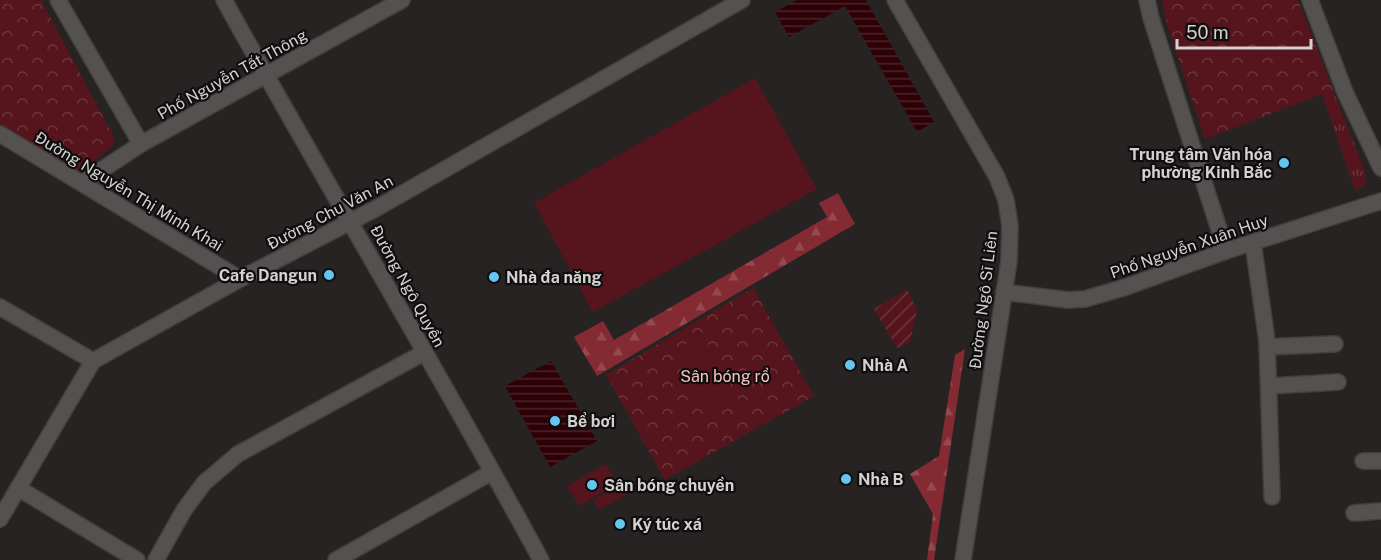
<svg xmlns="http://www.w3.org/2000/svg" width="1381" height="560" viewBox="0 0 1381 560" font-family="'Public Sans',sans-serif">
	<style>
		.grass { fill: url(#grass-tufts) }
		.forest { fill: url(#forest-firs) }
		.park { fill: url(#park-crowns) }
		.garden { fill: url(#garden-furrows) }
		.pitch { fill: #56151c }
		.water { fill: url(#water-rules) }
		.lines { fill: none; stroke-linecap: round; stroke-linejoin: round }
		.minor-casing { stroke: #434040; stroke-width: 18 }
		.tertiary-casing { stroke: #434040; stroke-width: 18 }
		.minor { stroke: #565151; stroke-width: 15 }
		.tertiary { stroke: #565151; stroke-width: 15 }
		.poi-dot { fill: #65c5ee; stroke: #0f0d0d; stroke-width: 2 }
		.labels { text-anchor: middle; stroke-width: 4.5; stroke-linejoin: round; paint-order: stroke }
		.street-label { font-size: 16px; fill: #d4d1d1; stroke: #0f0d0d }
		.poi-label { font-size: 16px; font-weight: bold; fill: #d4d1d1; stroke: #0f0d0d; text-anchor: start }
		.park-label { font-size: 16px; fill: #f6c1c1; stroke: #0f0d0d }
	</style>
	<defs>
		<pattern id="grass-tufts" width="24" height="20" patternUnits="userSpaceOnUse" patternTransform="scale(1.5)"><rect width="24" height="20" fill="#56151c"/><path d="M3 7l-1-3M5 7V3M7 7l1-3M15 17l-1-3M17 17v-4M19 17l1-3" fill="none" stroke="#6d363c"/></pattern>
		<pattern id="forest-firs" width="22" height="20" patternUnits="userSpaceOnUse" patternTransform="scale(1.5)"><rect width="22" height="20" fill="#842a32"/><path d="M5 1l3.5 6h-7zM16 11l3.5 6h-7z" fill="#94484f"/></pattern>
		<pattern id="park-crowns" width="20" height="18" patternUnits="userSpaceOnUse" patternTransform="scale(1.5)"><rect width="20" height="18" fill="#56151c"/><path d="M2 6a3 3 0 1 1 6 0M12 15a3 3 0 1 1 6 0" fill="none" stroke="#6d363c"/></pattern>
		<pattern id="garden-furrows" width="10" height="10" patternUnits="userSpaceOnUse" patternTransform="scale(1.5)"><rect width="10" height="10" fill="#56151c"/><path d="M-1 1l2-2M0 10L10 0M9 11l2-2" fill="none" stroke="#6d363c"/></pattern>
		<pattern id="water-rules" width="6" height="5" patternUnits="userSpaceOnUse" patternTransform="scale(1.5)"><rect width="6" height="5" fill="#2e0107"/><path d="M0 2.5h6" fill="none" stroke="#4b252a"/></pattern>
	</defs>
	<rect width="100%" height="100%" fill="#272323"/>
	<path class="grass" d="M1297,0L1366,174C1367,183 1363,187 1355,190L1304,42Z"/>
	<g class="forest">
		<polygon points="838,193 855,224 597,376 574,337 603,321 614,340 827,217 819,203"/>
		<polygon points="965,349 934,560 927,560 933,514 910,474 939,456 955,355"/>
	</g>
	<g class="park">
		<polygon points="0,0 41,0 114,137 113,146 81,170 72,169 0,124"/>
		<polygon points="1162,0 1298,0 1333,90 1205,139 1167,24"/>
		<polygon points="753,288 814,396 665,480 606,375"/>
	</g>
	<polygon class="garden" points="907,289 917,310 910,342 897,348 874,309"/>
	<g class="pitch">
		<polygon points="755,78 817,189 593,312 534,203"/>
		<polygon points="703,335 740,402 710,418 673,351"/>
		<polygon points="606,464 617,483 579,506 567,486"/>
		<polygon points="623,483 629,493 599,510 593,500"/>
	</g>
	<g class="water">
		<polygon points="797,0 866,0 934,122 917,132 845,6 789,37 775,12"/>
		<polygon points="551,361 597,441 550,467 505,386"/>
	</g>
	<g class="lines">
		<g class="minor-casing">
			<g id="minor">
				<polyline points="58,0 141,144"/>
				<polyline points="1147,0 1151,18 1226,251"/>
				<polyline points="1310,0 1345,92 1381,168"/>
				<polyline points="0,134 240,279"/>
				<polyline points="82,183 141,144 402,0"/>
				<polyline points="1253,243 1267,341 1272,497"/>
				<polyline points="1004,292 1068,300 1085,299 1126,287 1226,251 1381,201"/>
				<polyline points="0,307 93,361"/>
				<polyline points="1267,347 1335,344"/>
				<polyline points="1269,386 1338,382"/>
				<polyline points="1363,461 1381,461"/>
				<polyline points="18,488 137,560"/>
				<polyline points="1354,513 1381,511"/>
				<polyline points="156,560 184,510 204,483 238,454 425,352"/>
				<polyline points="336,560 492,472"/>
			</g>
		</g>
		<g class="tertiary-casing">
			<g id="tertiary">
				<path d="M224,0C328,188 439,371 541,560"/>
				<polyline points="895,0 997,177 1006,200 1010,226 1009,261 963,560"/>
				<polyline points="0,519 93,361 240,279 377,208 742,0"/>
			</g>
		</g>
		<use href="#minor" class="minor"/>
		<use href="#tertiary" class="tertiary"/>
	</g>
	<g class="poi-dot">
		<circle cx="1284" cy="163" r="6"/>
		<circle cx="329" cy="275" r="6"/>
		<circle cx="494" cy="277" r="6"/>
		<circle cx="850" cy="365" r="6"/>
		<circle cx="555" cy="421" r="6"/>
		<circle cx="846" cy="479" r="6"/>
		<circle cx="592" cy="485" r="6"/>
		<circle cx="620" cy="524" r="6"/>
	</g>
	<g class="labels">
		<g class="street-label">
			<text transform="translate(232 74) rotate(-29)" y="6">Phố Nguyễn Tất Thông</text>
			<text transform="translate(129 191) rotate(31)" y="6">Đường Nguyễn Thị Minh Khai</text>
			<text transform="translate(330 212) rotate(-28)" y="6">Đường Chu Văn An</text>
			<text transform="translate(1189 246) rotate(-19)" y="6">Phố Nguyễn Xuân Huy</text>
			<text transform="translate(408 286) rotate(61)" y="6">Đường Ngô Quyền</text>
			<text transform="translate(983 300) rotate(-83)" y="6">Đường Ngô Sĩ Liên</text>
		</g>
		<g class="poi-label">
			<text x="1272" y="160" text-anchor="end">Trung tâm Văn hóa<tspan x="1272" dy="18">phường Kinh Bắc</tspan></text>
			<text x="317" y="281" text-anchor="end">Cafe Dangun</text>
			<text x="506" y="283">Nhà đa năng</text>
			<text x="862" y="371">Nhà A</text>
			<text x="567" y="427">Bể bơi</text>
			<text x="858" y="485">Nhà B</text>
			<text x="604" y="491">Sân bóng chuyền</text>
			<text x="632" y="530">Ký túc xá</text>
		</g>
		<g class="park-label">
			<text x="725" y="382">Sân bóng rổ</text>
		</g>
	</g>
	<path d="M1177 39v9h134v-9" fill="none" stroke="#d4d1d1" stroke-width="3"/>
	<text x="1186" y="39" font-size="18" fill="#d4d1d1" stroke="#0f0d0d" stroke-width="4.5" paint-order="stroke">50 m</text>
</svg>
